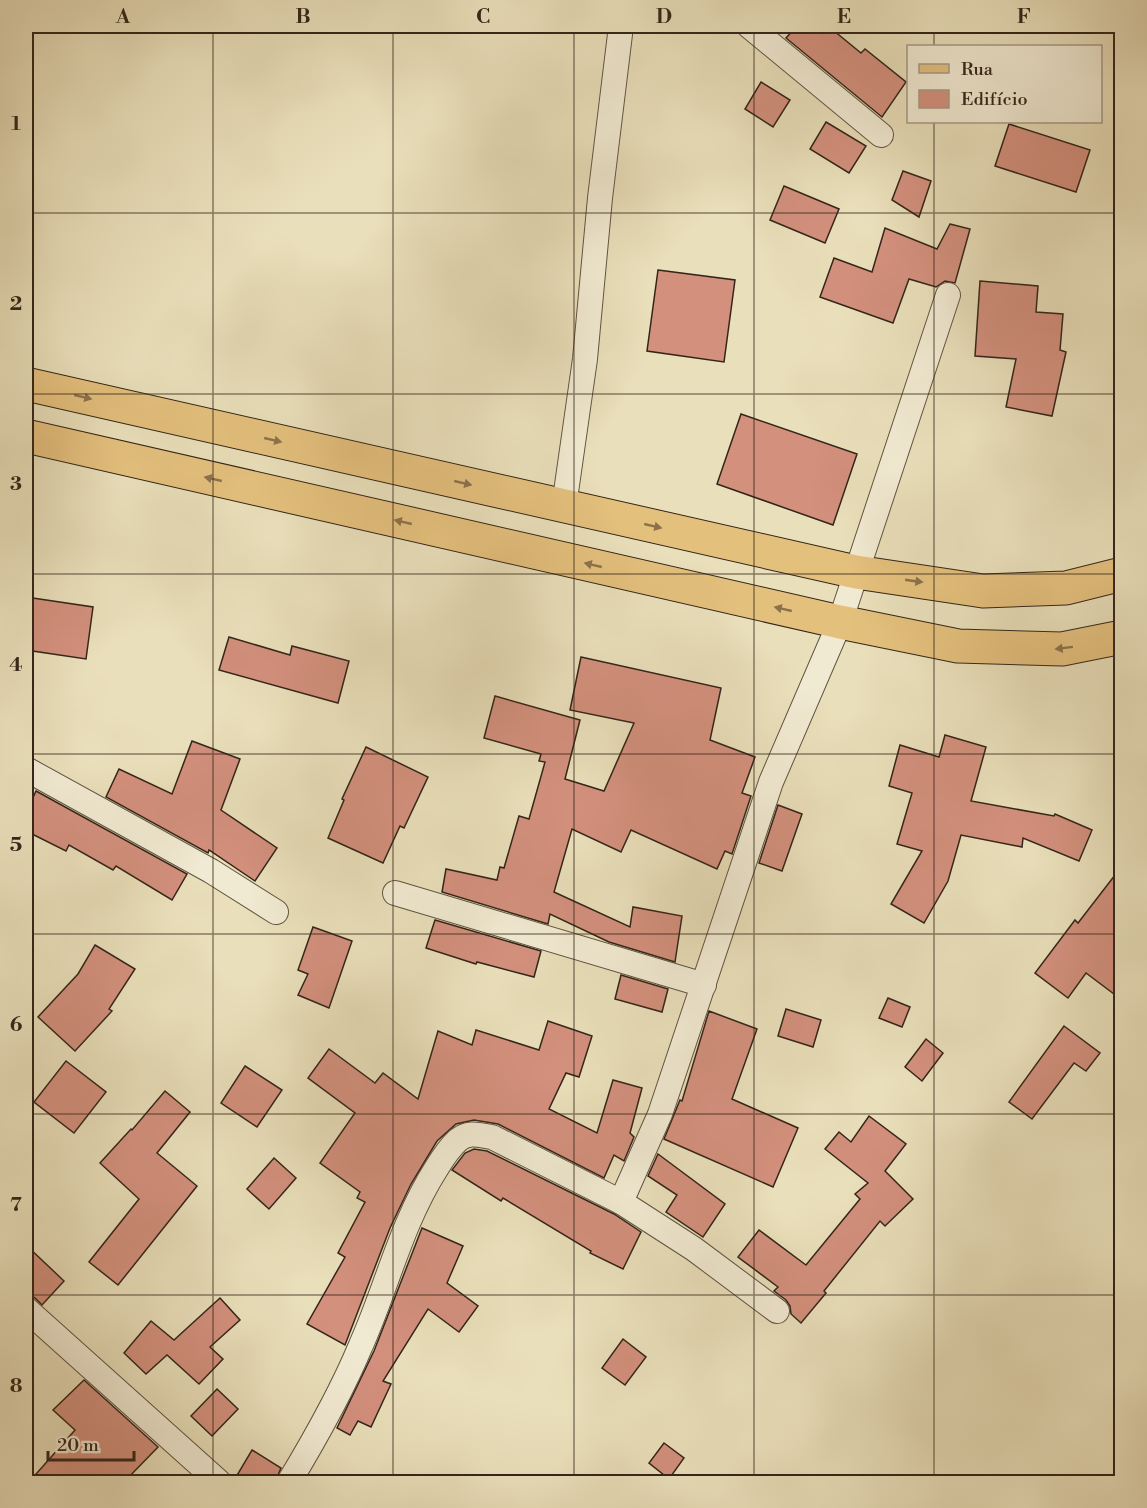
<svg xmlns="http://www.w3.org/2000/svg" width="1147" height="1508" viewBox="0 0 1147 1508" font-family="'Libre Bodoni',serif">
	<style>
		.building { fill: #d3907d; stroke: #332519; stroke-width: 1.5 }
		.lines { fill: none; stroke-linecap: round; stroke-linejoin: round }
		.street-casing { stroke: #605441; stroke-width: 26 }
		.primary-casing { stroke: #332519; stroke-width: 35 }
		.street { stroke: #f1ead2; stroke-width: 24 }
		.primary { stroke: #e4c07d; stroke-width: 33 }
		.oneway { fill: #8c724b }
		.grid { fill: none; stroke: #332519; stroke-width: 1.5; stroke-opacity: 0.55 }
		.neatline { fill: none; stroke: #332519; stroke-width: 2 }
		.grid-label { font-size: 20px; text-anchor: middle; font-weight: bold; fill: #332519 }
	</style>
	<rect width="100%" height="100%" fill="#e9dfba"/>
	<filter id="stains"><feTurbulence type="fractalNoise" baseFrequency=".00333" numOctaves="4"/><feColorMatrix values="0 0 0 0 .2 0 0 0 0 .09 0 0 0 0 .02 0 0 0 .5 -.17"/></filter>
	<radialGradient id="worn" r=".72"><stop offset=".6" stop-color="#630" stop-opacity="0"/><stop offset="1" stop-color="#630" stop-opacity=".3"/></radialGradient>
	<g class="building">
		<polygon points="797,26 828,26 861,53 865,49 906,82 882,117 786,38"/>
		<polygon points="761,82 790,100 773,127 745,109"/>
		<polygon points="826,122 866,146 849,173 810,149"/>
		<polygon points="1009,124 1090,150 1076,192 995,166"/>
		<polygon points="903,171 931,181 919,217 892,200"/>
		<polygon points="784,186 839,209 825,243 770,220"/>
		<polygon points="950,224 970,229 955,283 945,281 936,287 909,279 893,323 820,297 834,258 872,272 885,228 937,249"/>
		<polygon points="658,270 735,280 724,362 647,351"/>
		<polygon points="980,281 1038,286 1036,312 1063,314 1060,350 1066,352 1052,416 1006,407 1016,359 975,356"/>
		<polygon points="741,414 857,454 833,525 717,484"/>
		<polygon points="26,597 93,607 86,659 26,650"/>
		<polygon points="229,637 290,655 292,646 349,661 338,703 219,670"/>
		<polygon points="581,657 721,688 710,740 755,757 742,793 751,796 732,854 725,851 717,869 631,830 621,852 572,829 554,892 630,927 633,907 682,916 675,962 609,942 550,914 548,924 442,892 446,869 497,880 500,867 504,868 519,816 529,819 545,762 539,761 541,754 484,738 495,696 580,720 565,779 604,791 634,723 570,710"/>
		<polygon points="945,735 986,747 971,801 1054,816 1055,814 1092,830 1079,861 1023,838 1022,847 961,835 948,881 924,923 891,904 922,851 897,844 912,793 889,786 900,745 939,757"/>
		<polygon points="192,741 240,759 221,810 277,848 255,881 209,850 208,853 106,797 119,769 172,794"/>
		<polygon points="366,747 428,777 404,828 400,826 383,863 328,838 344,800 342,799"/>
		<polygon points="36,791 187,874 172,900 116,866 113,870 69,845 66,851 26,831 26,813"/>
		<polygon points="778,805 802,814 782,871 759,863"/>
		<polygon points="1122,866 1122,1000 1086,973 1068,998 1035,973 1075,920 1078,923"/>
		<polygon points="435,920 541,951 534,977 477,962 476,964 426,948"/>
		<polygon points="313,927 352,941 329,1008 298,995 308,974 298,970"/>
		<polygon points="95,945 135,969 109,1009 112,1011 75,1051 38,1017 78,974"/>
		<polygon points="621,975 668,989 662,1012 615,999"/>
		<polygon points="888,998 910,1007 902,1027 879,1018"/>
		<polygon points="786,1009 821,1020 813,1047 778,1036"/>
		<polygon points="709,1011 757,1029 732,1099 798,1128 773,1187 664,1139 680,1100 682,1101"/>
		<polygon points="548,1021 592,1036 579,1077 566,1073 549,1109 597,1133 613,1080 642,1088 630,1133 634,1137 624,1161 614,1155 604,1178 498,1124 474,1120 456,1124 437,1141 411,1184 390,1228 345,1345 307,1324 345,1257 338,1253 365,1202 357,1198 360,1192 320,1163 355,1113 308,1078 329,1049 375,1083 383,1073 418,1099 438,1031 472,1045 476,1030 539,1050"/>
		<polygon points="1064,1026 1100,1053 1086,1071 1074,1063 1032,1119 1009,1102"/>
		<polygon points="926,1039 943,1053 922,1081 905,1067"/>
		<polygon points="66,1061 106,1092 74,1133 34,1102"/>
		<polygon points="245,1066 282,1090 257,1127 221,1103"/>
		<polygon points="165,1091 190,1112 157,1153 197,1186 118,1285 89,1262 139,1199 100,1163 131,1129 132,1130"/>
		<polygon points="869,1116 906,1144 885,1171 913,1199 885,1226 880,1221 824,1291 826,1293 801,1323 791,1314 790,1306 786,1300 774,1291 778,1287 738,1257 759,1230 806,1265 860,1199 855,1194 868,1183 825,1149 839,1132 851,1142"/>
		<polygon points="474,1149 487,1151 614,1214 641,1232 623,1269 590,1253 591,1251 503,1198 501,1201 452,1170 465,1153"/>
		<polygon points="658,1154 725,1204 703,1237 666,1212 677,1195 648,1176"/>
		<polygon points="274,1158 296,1178 269,1209 247,1189"/>
		<polygon points="422,1228 463,1246 447,1283 478,1306 459,1332 428,1309 383,1381 391,1384 371,1427 358,1421 350,1435 337,1428 374,1351"/>
		<polygon points="26,1245 64,1281 42,1305 35,1298 26,1294"/>
		<polygon points="220,1298 240,1320 210,1347 223,1359 199,1384 167,1355 146,1374 124,1353 151,1321 174,1340"/>
		<polygon points="623,1339 646,1357 625,1385 602,1368"/>
		<polygon points="84,1380 158,1447 124,1482 29,1482 75,1430 53,1410"/>
		<polygon points="217,1389 238,1409 212,1436 191,1416"/>
		<polygon points="664,1443 684,1458 669,1479 649,1463"/>
		<polygon points="252,1450 281,1468 275,1482 233,1482"/>
	</g>
	<g class="lines">
		<g class="street-casing">
			<g id="street">
				<polyline points="749,26 881,135"/>
				<polyline points="564,506 585,359 600,198 621,26"/>
				<polyline points="26,769 211,871 276,912"/>
				<polyline points="395,893 704,985"/>
				<polyline points="621,1202 660,1114 771,782 840,622 948,295"/>
				<polyline points="26,1309 219,1482"/>
				<path d="M289,1482C315,1439 341,1393 361,1345C387,1287 401,1224 436,1169C442,1159 449,1148 458,1140C469,1131 479,1135 492,1137L621,1202L694,1249L777,1311"/>
			</g>
		</g>
		<g class="primary-casing">
			<g id="primary">
				<polyline points="26,384 856,572 983,591 1066,588 1122,574"/>
				<polyline points="26,436 840,622 958,646 1062,649 1122,637"/>
			</g>
		</g>
		<use href="#street" class="street"/>
		<use href="#primary" class="primary"/>
	</g>
	<defs><path id="oneway-solid" d="M-6-.8H1V-3.2L6.5 0L1 3.2V.8H-6Z" transform="scale(1.5)"/></defs>
	<g class="oneway">
		<use href="#oneway-solid" transform="translate(83 397) rotate(13)"/>
		<use href="#oneway-solid" transform="translate(273 440) rotate(13)"/>
		<use href="#oneway-solid" transform="translate(213 479) rotate(-167)"/>
		<use href="#oneway-solid" transform="translate(463 483) rotate(13)"/>
		<use href="#oneway-solid" transform="translate(403 522) rotate(-167)"/>
		<use href="#oneway-solid" transform="translate(653 526) rotate(13)"/>
		<use href="#oneway-solid" transform="translate(593 565) rotate(-167)"/>
		<use href="#oneway-solid" transform="translate(914 581) rotate(8)"/>
		<use href="#oneway-solid" transform="translate(783 609) rotate(-167)"/>
		<use href="#oneway-solid" transform="translate(1064 648) rotate(173)"/>
	</g>
	<path class="grid" d="M213,26V1482M393,26V1482M574,26V1482M754,26V1482M934,26V46M934,122V1482M26,213H1122M26,394H1122M26,574H1122M26,754H1122M26,934H1122M26,1114H1122M26,1295H1122"/>
	<rect width="1147" height="1508" fill="none" stroke="#e9dfba" stroke-width="66"/>
	<rect x="907" y="45" width="195" height="78" fill="#f1ead2" stroke="#a59b88" stroke-width="1.5"/>
	<rect x="919" y="64" width="30" height="9" fill="#e4c07d" stroke="#a59b88" stroke-width="1.5"/>
	<text x="961" y="75" font-size="18" fill="#332519">Rua</text>
	<rect x="919" y="90" width="30" height="18" fill="#d3907d" stroke="#a59b88" stroke-width="1.5"/>
	<text x="961" y="105" font-size="18" fill="#332519">Edifício</text>
	<path d="M48 1451v9h86v-9" fill="none" stroke="#332519" stroke-width="3"/>
	<text x="57" y="1451" font-size="18" fill="#332519" stroke="#f1ead2" stroke-width="4.5" paint-order="stroke">20 m</text>
	<rect x="33" y="33" width="1081" height="1442" class="neatline"/>
	<g class="grid-label">
		<text x="123" y="23">A</text>
		<text x="303" y="23">B</text>
		<text x="483" y="23">C</text>
		<text x="664" y="23">D</text>
		<text x="844" y="23">E</text>
		<text x="1024" y="23">F</text>
		<text x="16" y="130">1</text>
		<text x="16" y="310">2</text>
		<text x="16" y="490">3</text>
		<text x="16" y="671">4</text>
		<text x="16" y="851">5</text>
		<text x="16" y="1031">6</text>
		<text x="16" y="1211">7</text>
		<text x="16" y="1392">8</text>
	</g>
	<rect width="100%" height="100%" filter="url(#stains)"/>
	<rect width="100%" height="100%" fill="url(#worn)"/>
</svg>
